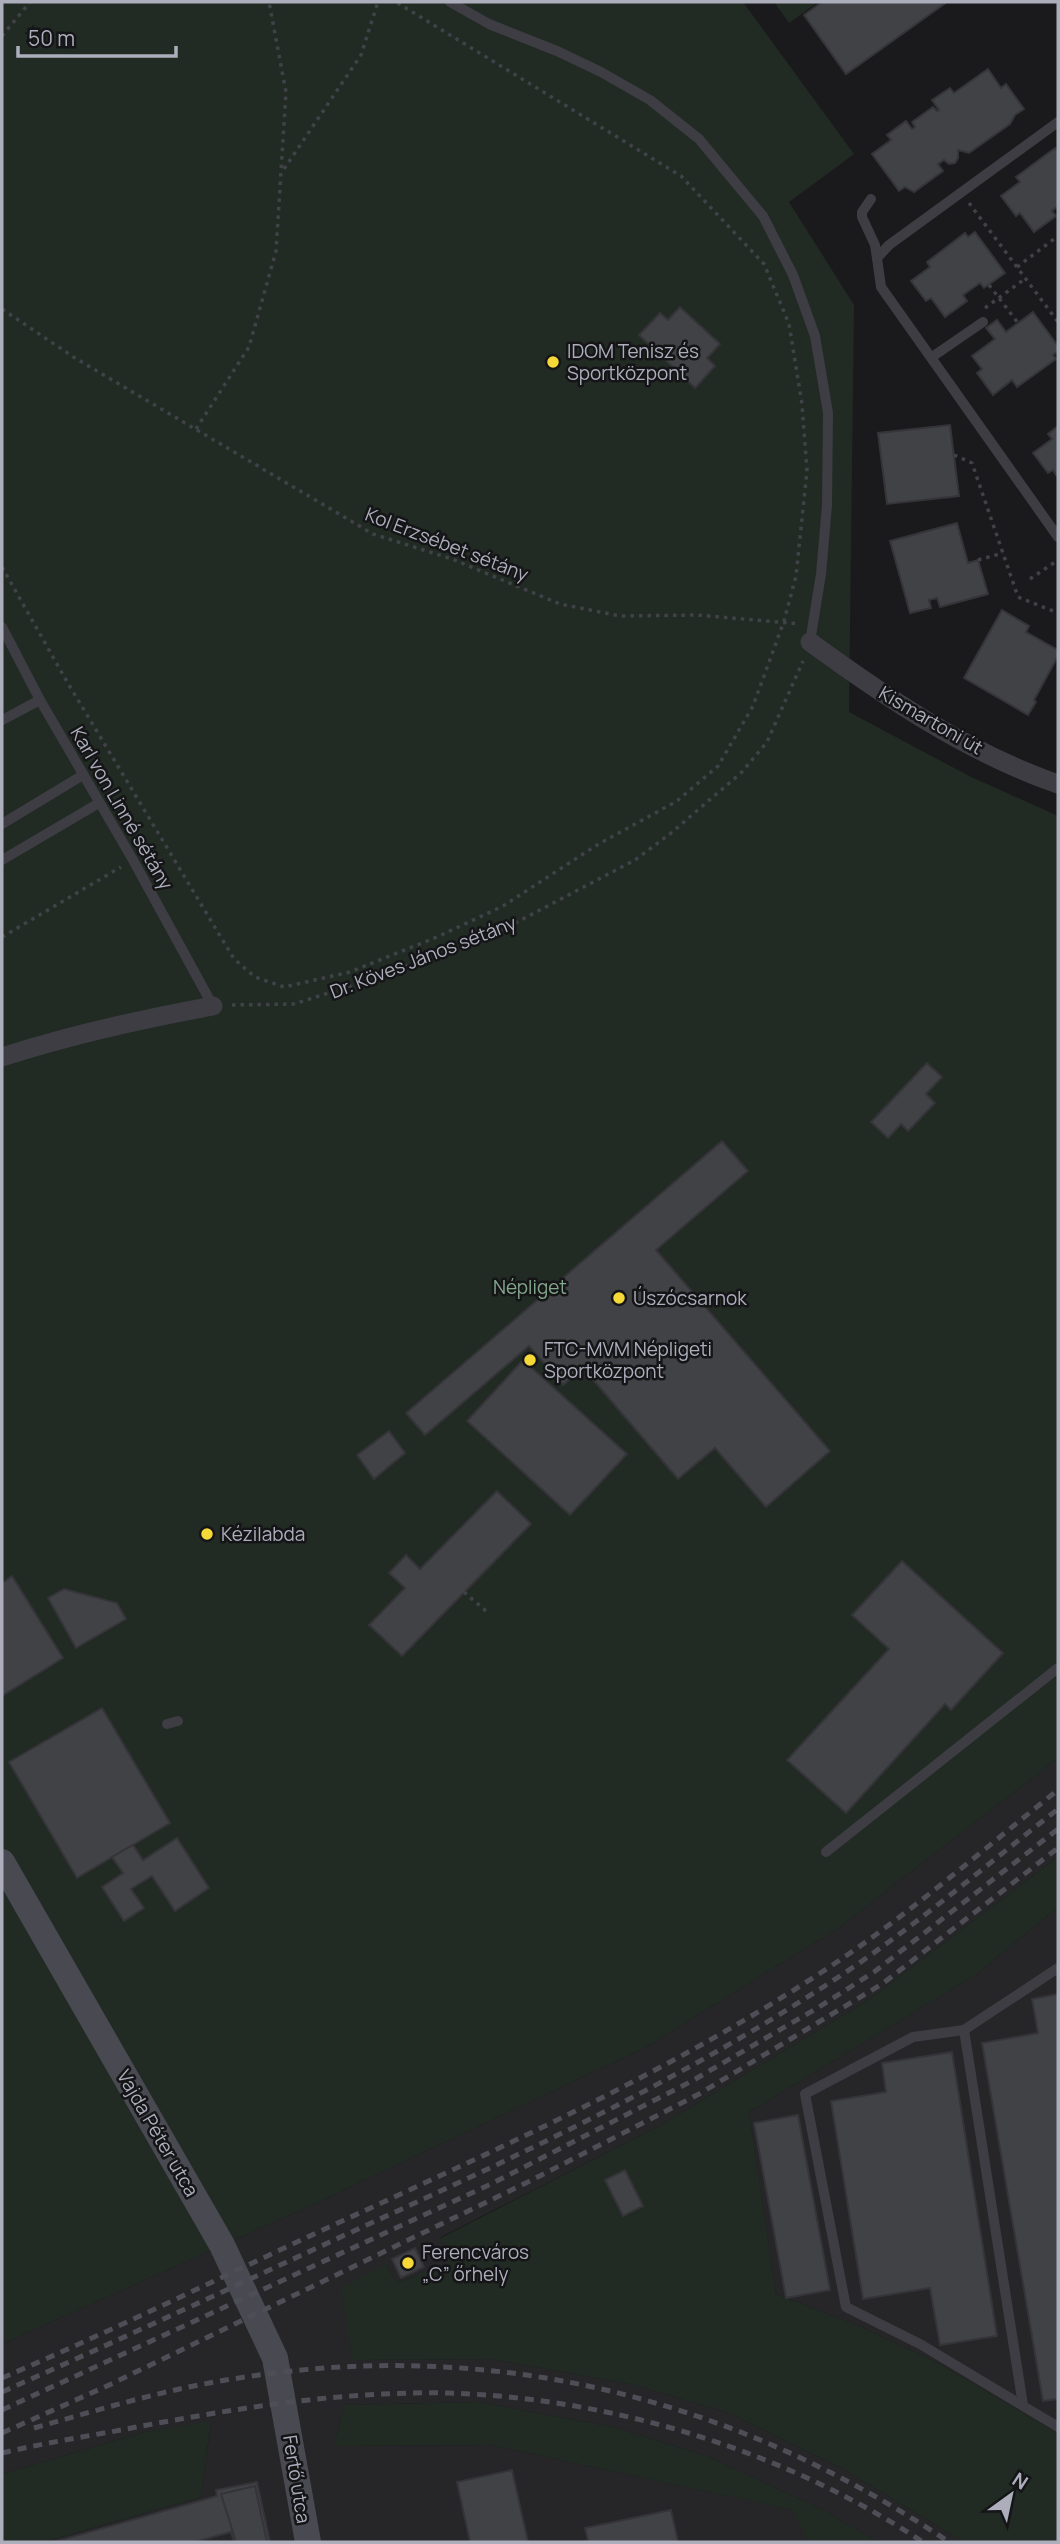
<svg xmlns="http://www.w3.org/2000/svg" width="1060" height="2544" viewBox="0 0 1060 2544" font-family="Manrope,sans-serif">
	<style>
		.built { fill: #262629 }
		.green { fill: #212b24 }
		.building { fill: #414246; stroke: #353438; stroke-width: 2 }
		.lines { fill: none; stroke-linecap: round; stroke-linejoin: round }
		.path { stroke: #414248; stroke-width: 3.5; stroke-dasharray: 3.5 5; stroke-linecap: butt }
		.lane { stroke: #3d3d43; stroke-width: 10 }
		.street { stroke: #3d3d43; stroke-width: 19 }
		.secondary { stroke: #494951; stroke-width: 26 }
		.rail { stroke: #4e4e56; stroke-width: 5; stroke-dasharray: 9 7; stroke-linecap: butt }
		.poi-dot { fill: #f6d838; stroke: #151517; stroke-width: 2.5 }
		.labels { text-anchor: middle; stroke-width: 5; stroke-linejoin: round; paint-order: stroke }
		.poi-label { font-size: 19px; fill: #acaebc; stroke: #151517; text-anchor: start }
		.street-label { font-size: 19px; fill: #acaebc; stroke: #151517 }
		.park-label { font-size: 19px; fill: #83a78c; stroke: #151517 }
	</style>
	<rect width="100%" height="100%" fill="#1a1a1c"/>
	<g class="built">
		<polygon points="1058,1758 1058,1857 870,1999 659,2126 441,2237 450,2264 397,2283 386,2264 352,2360 492,2359 630,2384 729,2413 845,2470 964,2542 878,2542 823,2510 707,2456 613,2427 478,2402 344,2405 334,2446 491,2445 794,2510 808,2542 43,2542 201,2497 211,2422 145,2432 2,2474 2,2344 310,2206 646,2047 837,1929"/>
		<polygon points="1058,1907 1058,2433 938,2363 857,2325 776,2294 749,2112 977,1974"/>
	</g>
	<g class="green">
		<polygon points="2,2 743,2 854,154 789,202 854,305 849,712 969,776 1058,816 1058,1758 837,1929 646,2047 310,2206 2,2344"/>
		<polygon points="774,2 818,2 789,23"/>
		<polygon points="1058,1857 1058,1907 977,1974 749,2112 776,2294 857,2325 938,2363 1058,2433 1058,2542 964,2542 845,2470 729,2413 630,2384 492,2359 352,2360 341,2288 386,2264 397,2283 449,2264 441,2238 659,2126 870,1999"/>
		<polygon points="478,2402 613,2427 707,2456 823,2510 878,2542 808,2542 793,2510 491,2445 334,2446 344,2405"/>
		<polygon points="211,2421 201,2497 43,2542 2,2542 2,2474 145,2432"/>
	</g>
	<g class="building">
		<polygon points="822,2 947,2 846,74 804,15"/>
		<polygon points="988,69 1001,88 1006,84 1024,109 1015,115 1010,124 969,153 958,150 958,158 955,163 949,164 944,160 938,164 943,171 914,192 905,187 899,191 872,154 891,140 887,135 906,121 912,129 915,127 912,122 933,107 937,111 939,110 932,100 950,88 954,93"/>
		<polygon points="1055,148 1058,151 1058,206 1052,211 1056,216 1034,232 1020,213 1016,216 1001,196 1020,182 1016,177"/>
		<polygon points="975,232 1005,273 984,288 980,283 963,295 967,301 945,317 931,298 926,301 911,281 930,267 927,262 965,233 968,237"/>
		<polygon points="680,307 720,344 707,358 715,366 695,388 639,335 660,313 668,320"/>
		<polygon points="1033,312 1058,346 1058,351 1053,355 1056,359 1017,387 1012,380 993,395 977,373 982,369 972,356 995,339 986,328 997,320 1006,332"/>
		<polygon points="950,425 959,496 887,504 878,433"/>
		<polygon points="1058,426 1058,478 1053,470 1048,473 1033,453 1052,439 1048,434"/>
		<polygon points="957,523 968,563 978,560 988,594 940,607 937,598 929,600 931,608 910,613 890,541"/>
		<polygon points="1002,610 1029,626 1026,632 1058,650 1058,656 1034,700 1036,702 1028,715 964,678"/>
		<polygon points="927,1063 942,1077 926,1094 935,1103 908,1131 901,1124 888,1138 871,1122"/>
		<polygon points="722,1141 748,1171 656,1250 830,1451 766,1507 715,1448 678,1479 583,1368 563,1385 529,1346 425,1435 406,1413"/>
		<polygon points="523,1360 627,1454 570,1515 467,1421"/>
		<polygon points="389,1431 405,1453 374,1479 357,1455"/>
		<polygon points="497,1491 531,1524 402,1656 369,1625 405,1588 389,1573 406,1555 420,1569"/>
		<polygon points="902,1561 1003,1653 951,1710 945,1704 846,1813 787,1760 889,1649 852,1615"/>
		<polygon points="12,1576 63,1658 2,1696 2,1583"/>
		<polygon points="64,1589 117,1603 126,1619 76,1648 48,1598"/>
		<polygon points="102,1708 170,1823 77,1878 9,1762"/>
		<polygon points="177,1838 209,1888 175,1911 152,1876 131,1889 144,1908 124,1921 102,1887 123,1873 112,1857 133,1845 143,1860"/>
		<polygon points="1058,1994 1058,2399 1043,2401 982,2043 1038,2033 1032,1999"/>
		<polygon points="952,2052 997,2336 940,2345 930,2288 863,2299 831,2101 886,2092 882,2063"/>
		<polygon points="798,2115 830,2290 786,2298 754,2123"/>
		<polygon points="625,2170 643,2206 623,2216 605,2180"/>
		<polygon points="415,2248 424,2267 401,2278 392,2259"/>
		<polygon points="512,2470 528,2542 470,2542 457,2482"/>
		<polygon points="257,2482 270,2542 234,2542 231,2532 195,2542 54,2542 217,2496 216,2490"/>
		<polygon points="255,2486 267,2542 236,2542 221,2494"/>
		<polygon points="671,2510 678,2542 581,2542 588,2541 585,2528"/>
	</g>
	<g class="lines">
		<g class="path">
			<polyline points="2,36 30,2"/>
			<polyline points="284,169 361,55 378,2"/>
			<polyline points="969,203 1058,322"/>
			<polyline points="1017,267 1058,236"/>
			<polyline points="989,285 1018,323"/>
			<polyline points="985,308 1026,278"/>
			<polyline points="2,309 75,358 373,534 452,559 560,604 620,616 697,615 800,624"/>
			<polyline points="196,429 249,347 276,251 286,92 269,2"/>
			<polyline points="954,455 972,463 1018,597 1058,613"/>
			<polyline points="978,560 1003,553"/>
			<polyline points="2,567 66,680 234,959 255,977 284,987 350,972 437,937 503,906 597,845 677,801 718,766 753,706 784,621 796,576 807,471 802,404 789,324 764,264 681,176 396,2"/>
			<polyline points="1030,579 1058,560"/>
			<polyline points="2,937 121,867"/>
			<polyline points="232,1005 294,1004 363,982 502,930 635,860 671,833 741,773 767,742 803,661"/>
			<polyline points="464,1592 486,1611"/>
		</g>
		<g class="lane">
			<polyline points="450,2 489,24 557,51 601,72 650,100 699,139 763,216 793,275 815,336 828,413 827,505 821,574 810,642"/>
			<polyline points="1058,122 889,245 877,258 881,287 1058,537"/>
			<polyline points="871,199 862,212 862,217 875,245 877,258"/>
			<polyline points="932,357 983,322"/>
			<polyline points="2,627 40,700 133,860 213,1006"/>
			<polyline points="2,720 40,700"/>
			<polyline points="2,824 83,775"/>
			<polyline points="2,860 99,803"/>
			<polyline points="167,1724 178,1721"/>
			<polyline points="826,1852 1058,1668"/>
			<polyline points="1058,1968 964,2030 913,2037 805,2094 846,2307 920,2344 1058,2427"/>
			<polyline points="964,2030 1023,2405"/>
		</g>
		<g class="street">
			<path d="M810,642C887,698 968,753 1058,784"/>
			<path d="M2,1057C70,1035 142,1019 213,1006"/>
		</g>
		<polyline class="secondary" points="2,1862 222,2245 275,2358 308,2542"/>
		<g class="rail">
			<path d="M2,2378C107,2333 209,2283 312,2235C491,2152 673,2072 837,1962C914,1910 985,1848 1058,1790"/>
			<path d="M2,2392C117,2341 231,2288 345,2235C507,2161 670,2086 820,1989C904,1936 980,1870 1058,1809"/>
			<polyline points="2,2410 491,2184 692,2081 819,2007 874,1972 1058,1829"/>
			<path d="M34,2428C102,2409 169,2388 239,2378C496,2337 735,2399 949,2542"/>
			<polyline points="2,2433 107,2386 530,2181 699,2094 882,1984 1058,1848"/>
			<path d="M2,2453C48,2442 96,2435 142,2426C244,2407 344,2391 448,2393C613,2398 785,2451 923,2542"/>
		</g>
	</g>
	<g class="poi-dot">
		<circle cx="553" cy="362" r="7"/>
		<circle cx="619" cy="1298" r="7"/>
		<circle cx="530" cy="1360" r="7"/>
		<circle cx="207" cy="1534" r="7"/>
		<circle cx="408" cy="2263" r="7"/>
	</g>
	<g class="labels">
		<g class="poi-label">
			<text x="567" y="358">IDOM Tenisz és<tspan x="567" dy="22">Sportközpont</tspan></text>
			<text x="633" y="1305">Úszócsarnok</text>
			<text x="544" y="1356">FTC-MVM Népligeti<tspan x="544" dy="22">Sportközpont</tspan></text>
			<text x="221" y="1541">Kézilabda</text>
			<text x="422" y="2259">Ferencváros<tspan x="422" dy="22">„C” őrhely</tspan></text>
		</g>
		<g class="street-label">
			<text transform="translate(447 544) rotate(21)" y="7">Kol Erzsébet sétány</text>
			<text transform="translate(931 720) rotate(30)" y="7">Kismartoni út</text>
			<text transform="translate(122 808) rotate(60)" y="7">Karl von Linné sétány</text>
			<text transform="translate(423 957) rotate(-21)" y="7">Dr. Köves János sétány</text>
			<text transform="translate(158 2133) rotate(60)" y="7">Vajda Péter utca</text>
			<text transform="translate(297 2479) rotate(81)" y="7">Fertő utca</text>
		</g>
		<g class="park-label">
			<text x="530" y="1294">Népliget</text>
		</g>
	</g>
	<rect width="1060" height="2544" fill="none" stroke="#acaebc" stroke-width="7"/>
	<g transform="translate(1011 2495) rotate(33)" stroke="#151517" stroke-width="5" paint-order="stroke">
	<path d="M0-5L12 26L0 18L-12 26Z" fill="#acaebc"/>
	<text y="-10" font-size="19" font-weight="bold" text-anchor="middle" fill="#acaebc">N</text>
	</g>
	<path d="M18 46v10h158v-10" fill="none" stroke="#acaebc" stroke-width="3.5"/>
	<text x="28" y="46" font-size="21" fill="#acaebc" stroke="#151517" stroke-width="5" paint-order="stroke">50 m</text>
</svg>
